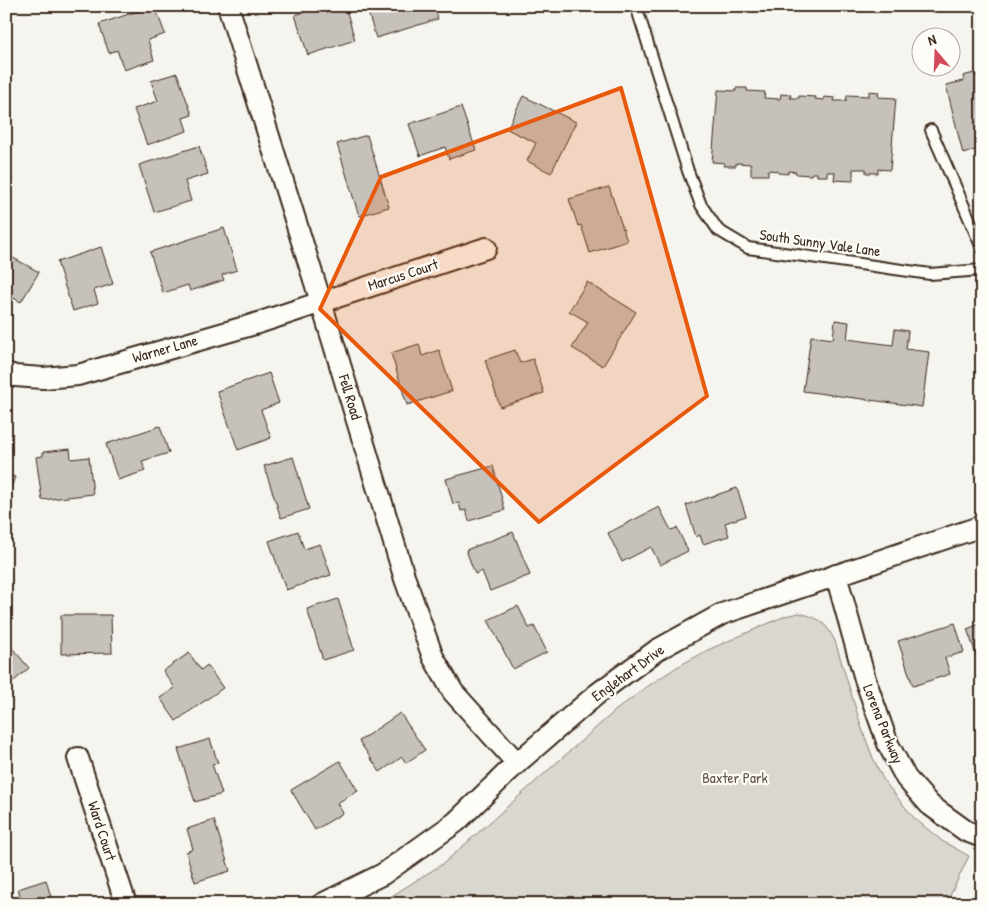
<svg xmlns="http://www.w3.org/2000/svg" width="988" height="910" viewBox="0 0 988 910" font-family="'Patrick Hand',sans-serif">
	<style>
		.green { fill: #dad6d0; stroke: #8a8077 }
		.building { fill: #c7c1bb; stroke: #3b2a1e }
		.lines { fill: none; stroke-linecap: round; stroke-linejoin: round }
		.lane-casing { stroke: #3b2a1e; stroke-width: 14 }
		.street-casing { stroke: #3b2a1e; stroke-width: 24 }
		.lane { stroke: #fdfcf7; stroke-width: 10 }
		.street { stroke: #fdfcf7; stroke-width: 20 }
		.marked { fill: #e8590c; fill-opacity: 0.2; stroke: #e8590c; stroke-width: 4; stroke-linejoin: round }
		.labels { text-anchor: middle; stroke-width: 4.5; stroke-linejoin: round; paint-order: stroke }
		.street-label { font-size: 15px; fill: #3b2a1e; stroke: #fdfcf7 }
		.park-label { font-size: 15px; fill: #63554a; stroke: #fdfcf7 }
	</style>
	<rect width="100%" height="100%" fill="#f5f4ee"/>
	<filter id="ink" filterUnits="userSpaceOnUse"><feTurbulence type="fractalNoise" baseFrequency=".02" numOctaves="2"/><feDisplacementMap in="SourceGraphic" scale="10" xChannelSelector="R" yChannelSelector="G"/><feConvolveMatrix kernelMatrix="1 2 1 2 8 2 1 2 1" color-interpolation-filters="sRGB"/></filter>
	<g filter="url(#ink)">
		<path class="green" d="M799,613C820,618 825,622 835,641L862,729L873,758L884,781L914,818L942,841L969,856L946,904H379L444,863L616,710L645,688L677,667L708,650L785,616Z"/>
		<g class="building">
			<polygon points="153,6 155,6 165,34 148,40 154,60 124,70 117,50 109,53 99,24"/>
			<polygon points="310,6 351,6 346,9 355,40 308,55 295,15 311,10"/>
			<polygon points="366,6 434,6 438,19 376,38"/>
			<polygon points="177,73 192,115 183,118 187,131 147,145 134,109 158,101 151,81"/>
			<polygon points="974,73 975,76 982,74 982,153 979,153 978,149 963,154 946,85 964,81 963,76"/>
			<polygon points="736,88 747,88 747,91 765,92 764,98 780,99 781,94 791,95 790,98 799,98 799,96 816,97 815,99 824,100 824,97 835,98 834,101 846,101 847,95 869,96 869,91 879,92 878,97 896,98 890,170 878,169 878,173 866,173 866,169 853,169 853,181 834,180 835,172 827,172 827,176 817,176 817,173 812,173 811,175 796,174 796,172 788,171 788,174 778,173 778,171 768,170 768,175 751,175 751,164 736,163 736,166 724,166 725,163 712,162 718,90 736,91"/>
			<polygon points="523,96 576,122 551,173 527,161 536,143 507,129"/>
			<polygon points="461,107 476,150 449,159 445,147 420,156 409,124"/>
			<polygon points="367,135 389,207 359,216 337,144"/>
			<polygon points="199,146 208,174 185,181 191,201 154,212 139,165"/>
			<polygon points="609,187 627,241 590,253 581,225 578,226 569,199"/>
			<polygon points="224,228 237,270 222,275 224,280 190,291 188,285 163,293 150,252"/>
			<polygon points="101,247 113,284 94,290 98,303 73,311 57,262"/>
			<polygon points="6,254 39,272 21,302 6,294"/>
			<polygon points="587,282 636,312 603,366 572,348 588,322 569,311"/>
			<polygon points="835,320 849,322 847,339 893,345 895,329 908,331 906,349 929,352 922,407 803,391 811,336 833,339"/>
			<polygon points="419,344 422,356 439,350 452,391 407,405 391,353"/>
			<polygon points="515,350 520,363 533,359 544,393 500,407 485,360"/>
			<polygon points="269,373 279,403 261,410 271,438 238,450 217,391"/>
			<polygon points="160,426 169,453 142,461 145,471 118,480 106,444"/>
			<polygon points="70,449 71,459 89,457 93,494 42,500 36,457 43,456 43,452"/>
			<polygon points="293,457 309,509 281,518 264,466"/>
			<polygon points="493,466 505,510 469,521 466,510 461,511 459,503 453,504 446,479"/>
			<polygon points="6,474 15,477 6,500"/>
			<polygon points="737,488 746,516 725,523 729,536 703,544 700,535 696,537 686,505"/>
			<polygon points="659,507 671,530 677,528 688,551 660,565 651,547 622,562 608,533"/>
			<polygon points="298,531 304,549 320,544 331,575 286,590 269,541"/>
			<polygon points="513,532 530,575 490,591 482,571 475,574 466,550"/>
			<polygon points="338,599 354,650 323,660 307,609"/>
			<polygon points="518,606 529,628 534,626 547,652 513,669 488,620"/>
			<polygon points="61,615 111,615 112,653 61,654"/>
			<polygon points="955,623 964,652 945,658 950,674 913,686 898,641"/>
			<polygon points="982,623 982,664 980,665 967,629"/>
			<polygon points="9,644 29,668 6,688 6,646"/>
			<polygon points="189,653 201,670 207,665 223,688 176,721 160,698 175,688 163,671"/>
			<polygon points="400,713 425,750 406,763 402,757 380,772 359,741"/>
			<polygon points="210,739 218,763 212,764 222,794 195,802 178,749"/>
			<polygon points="977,751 982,751 982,784 978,784"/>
			<polygon points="340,761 358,791 337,803 343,813 315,830 291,790"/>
			<polygon points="214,820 230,871 195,882 186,852 193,849 187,829"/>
			<polygon points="46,880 53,904 23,904 18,889"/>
		</g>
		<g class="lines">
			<g class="lane-casing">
				<g id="lane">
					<polyline points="636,6 688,171 701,205 718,230 748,248 930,274 982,270"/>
					<polyline points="931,130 982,248"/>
				</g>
			</g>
			<g class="street-casing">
				<g id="street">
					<polyline points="228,6 321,302 405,579 433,657 453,692 517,763"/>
					<polyline points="6,373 15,376 43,378 78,375 255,324 486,248"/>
					<polyline points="836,575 865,679 888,744 906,778 930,805 966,831 982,837"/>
					<polyline points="78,758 126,904"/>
					<polyline points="322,904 383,874 456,822 517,763 597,694 657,650 722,614 982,526"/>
				</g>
			</g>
			<use href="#lane" class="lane"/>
			<use href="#street" class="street"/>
		</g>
	</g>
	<path class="marked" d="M621,88L707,396L539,522L320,309L381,177Z"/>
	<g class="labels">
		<g class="street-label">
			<text transform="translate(820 243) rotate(8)" y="5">South Sunny Vale Lane</text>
			<text transform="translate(403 275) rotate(-18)" y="5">Marcus Court</text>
			<text transform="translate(165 349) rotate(-16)" y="5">Warner Lane</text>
			<text transform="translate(350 397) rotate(73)" y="5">Fell Road</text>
			<text transform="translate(628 673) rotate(-36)" y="5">Englehart Drive</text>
			<text transform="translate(883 724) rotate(68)" y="5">Lorena Parkway</text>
			<text transform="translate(102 831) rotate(72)" y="5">Ward Court</text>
		</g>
		<g class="park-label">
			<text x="735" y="783">Baxter Park</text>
		</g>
	</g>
	<rect width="988" height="910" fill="none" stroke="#fdfcf7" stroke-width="25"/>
	<rect x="12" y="12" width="963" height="885" fill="none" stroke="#3b2a1e" stroke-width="2" filter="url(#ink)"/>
	<g transform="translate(936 52) rotate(341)"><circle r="24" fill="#fdfcf7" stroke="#afa8a0"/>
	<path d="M0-4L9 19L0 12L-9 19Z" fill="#d1495b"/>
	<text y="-8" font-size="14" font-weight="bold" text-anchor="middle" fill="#3b2a1e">N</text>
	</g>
</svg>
